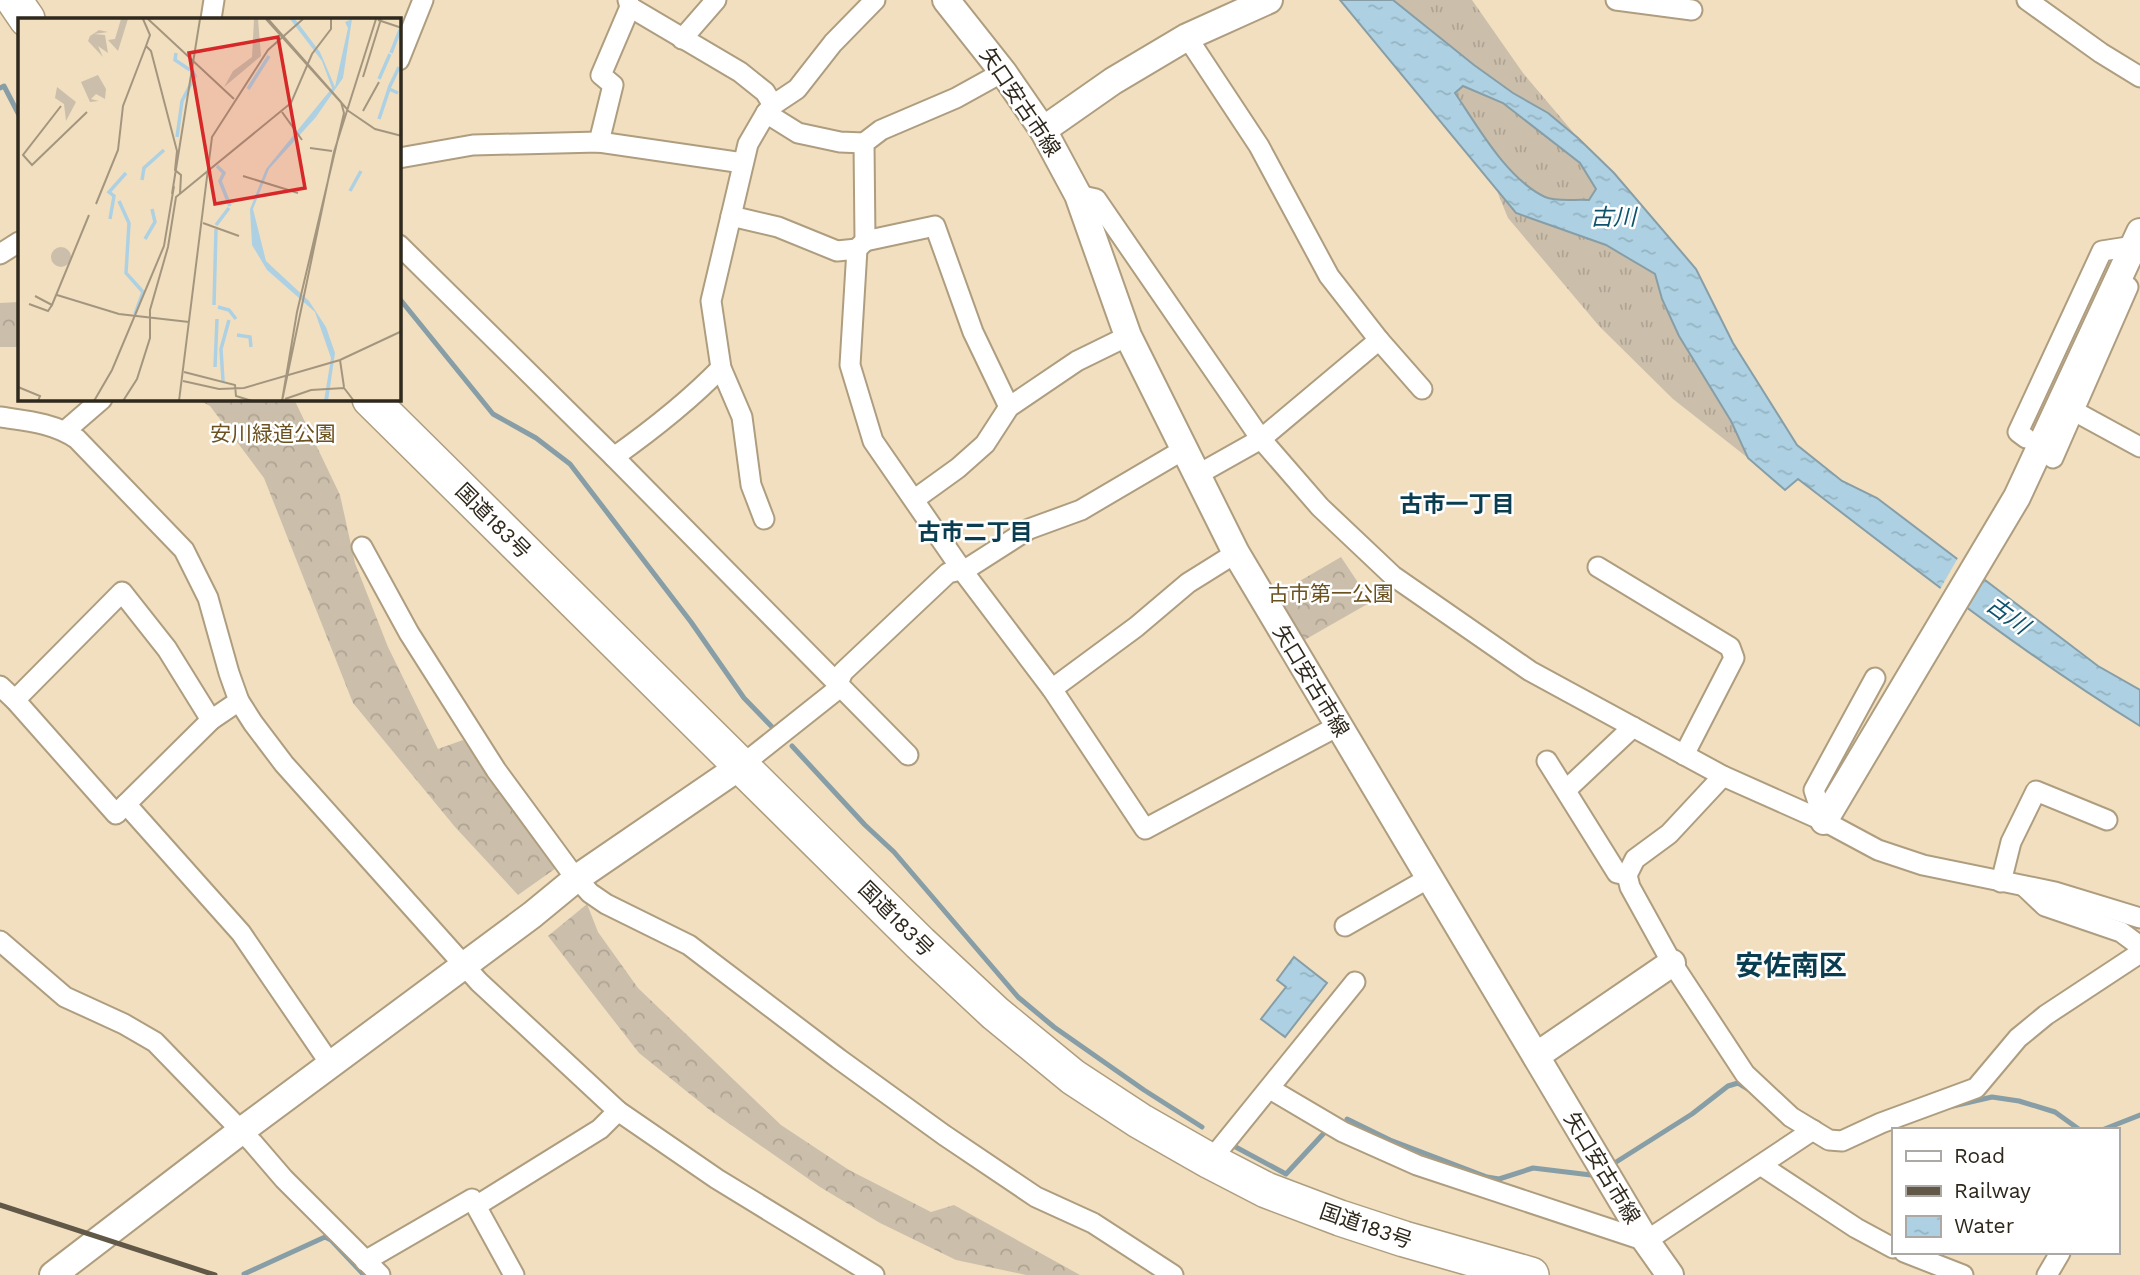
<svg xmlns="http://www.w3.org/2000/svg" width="2140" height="1275" viewBox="0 0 2140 1275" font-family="'Work Sans','Noto Sans JP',sans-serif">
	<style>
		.grass { fill: url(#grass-tufts) }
		.forest { fill: url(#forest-crowns) }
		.water { fill: url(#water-ripples); stroke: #879ea7; stroke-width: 2; fill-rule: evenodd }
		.pier { fill: #f2dfc0 }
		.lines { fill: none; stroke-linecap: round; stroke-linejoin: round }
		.stream { stroke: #879ea7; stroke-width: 5 }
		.street-casing { stroke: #ae9d7f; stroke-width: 23 }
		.secondary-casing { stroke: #ae9d7f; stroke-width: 30 }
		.highway-casing { stroke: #ae9d7f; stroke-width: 38 }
		.street { stroke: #fff; stroke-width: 19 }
		.secondary { stroke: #fff; stroke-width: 26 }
		.highway { stroke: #fff; stroke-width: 35 }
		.rail { stroke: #625847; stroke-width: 5 }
		.labels { text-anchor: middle; stroke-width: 5; stroke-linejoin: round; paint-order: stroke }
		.street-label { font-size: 21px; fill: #2f281c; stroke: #fff }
		.park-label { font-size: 21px; fill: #6b511f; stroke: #fff }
		.water-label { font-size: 23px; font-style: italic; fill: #0e536c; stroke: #fff }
		.neighbourhood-label { font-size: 23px; font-weight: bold; fill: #0a3d4f; stroke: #fff }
		.district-label { font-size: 28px; font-weight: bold; fill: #0a3d4f; stroke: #fff }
		.inset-river { fill: none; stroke: #add1e2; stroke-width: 3.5 }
		.inset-road { fill: none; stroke: #a4967e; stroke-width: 2 }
		.view { fill: #d62828; fill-opacity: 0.15; stroke: #d62828; stroke-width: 3.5 }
		.inset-edge { fill: none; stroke: #2f281c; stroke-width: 3.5 }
	</style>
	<defs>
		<pattern id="grass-tufts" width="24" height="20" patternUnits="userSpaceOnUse" patternTransform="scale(1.75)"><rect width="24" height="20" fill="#cbbfab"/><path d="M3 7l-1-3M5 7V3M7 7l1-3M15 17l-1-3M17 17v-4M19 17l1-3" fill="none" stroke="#afa493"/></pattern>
		<pattern id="forest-crowns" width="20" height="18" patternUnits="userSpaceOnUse" patternTransform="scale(1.75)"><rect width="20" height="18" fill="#cbbfab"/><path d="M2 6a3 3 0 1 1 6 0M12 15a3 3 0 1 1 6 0" fill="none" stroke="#afa493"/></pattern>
		<pattern id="water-ripples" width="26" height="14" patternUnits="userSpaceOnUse" patternTransform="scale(1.75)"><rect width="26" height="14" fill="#add1e2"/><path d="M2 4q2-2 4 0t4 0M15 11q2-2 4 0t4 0" fill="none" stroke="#95b3c1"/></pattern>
	</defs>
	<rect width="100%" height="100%" fill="#f2dfc0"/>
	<g class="grass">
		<path d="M1393,0H1472L1523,73L1578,138C1546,112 1510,92 1477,67C1448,47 1421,22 1393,0Z"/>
		<path d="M1464,85L1503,103L1580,163L1596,189L1589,200C1576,199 1557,202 1545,197C1507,179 1478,127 1455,93Z"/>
		<polygon points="1497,191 1516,213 1606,245 1655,274 1662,299 1731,421 1748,458 1673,399 1599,326 1508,218"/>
	</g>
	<g class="forest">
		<polygon points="19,302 19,347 0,347 0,303"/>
		<polygon points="197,399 294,399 340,495 355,563 388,647 438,749 463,740 559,866 518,895 455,827 353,703 264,478 210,406"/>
		<polygon points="1341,557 1371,602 1301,642 1274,596"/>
		<polygon points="587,904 598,932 638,988 781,1125 849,1170 931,1212 954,1205 1080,1275 1026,1275 956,1260 880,1223 820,1187 711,1111 639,1053 548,936"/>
	</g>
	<g class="water">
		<path d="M1340,0H1393L1474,65L1513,93L1548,113L1578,138L1614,173L1696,269L1733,343L1797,445L1842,481L1877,498L2098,666L2140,690V726C2020,652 1910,565 1798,479L1785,490L1748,458L1731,421L1679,336L1662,299L1655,274L1606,245L1516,213ZM1463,86L1503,103L1580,163L1596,189L1589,200C1576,199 1556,202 1545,197C1507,179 1478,127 1455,93Z"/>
		<polygon points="1294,957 1327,983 1285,1037 1261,1019 1286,987 1277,980"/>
	</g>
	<polygon class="pier" points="1959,556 1981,572 1961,607 1939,591"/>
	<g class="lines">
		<g class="stream">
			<polyline points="0,88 4,86 19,115"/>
			<polyline points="399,298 493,414 536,438 570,464 691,622 744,698 775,730"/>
			<polyline points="792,746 865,825 894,852 1018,997 1054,1027 1144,1090 1202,1127"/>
			<polyline points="1953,1106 1992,1097 2019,1101 2055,1112 2080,1130"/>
			<polyline points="1347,1119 1390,1140 1487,1177 1499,1179 1533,1168 1591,1175"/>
			<polyline points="2102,1130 2140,1115"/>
			<polyline points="1232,1145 1286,1174 1325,1132"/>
			<polyline points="1613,1164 1692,1114 1728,1086 1738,1083 1748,1089"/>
			<polyline points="244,1274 325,1237 331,1240 364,1275"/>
		</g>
		<g class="street-casing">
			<g id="street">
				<polyline points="628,0 630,7 740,72 765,92 773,105"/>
				<polyline points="1616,0 1692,10"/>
				<polyline points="2027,0 2101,53 2140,77"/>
				<polyline points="211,19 214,0"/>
				<polyline points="1187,37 1259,146 1329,276 1379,340 1422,389"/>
				<polyline points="682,39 716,0"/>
				<polyline points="399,60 423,0"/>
				<polyline points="1003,72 956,98 881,130 864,143 865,241 857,249 850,365 873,441 962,570 1052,689 1145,829 1338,726"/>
				<polyline points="766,113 798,133 840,142 864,143"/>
				<polyline points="599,142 613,85 601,75 630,7"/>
				<polyline points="399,158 473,145 599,142 743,163"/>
				<polyline points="1078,195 1096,199 1261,439 1320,507 1393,576 1530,671 1723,776 1824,821 1878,850 1923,865 2055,892 2140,918"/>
				<polyline points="731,216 778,227 837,251 857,249"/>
				<polyline points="865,241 935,226 973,332 1009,407"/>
				<polyline points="399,245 612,455 908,755"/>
				<polyline points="0,254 19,242"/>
				<polyline points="2074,411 2140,447"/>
				<path d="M0,417C27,421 54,423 77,439L184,550L208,598L229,673L239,701L253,723L284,764L479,982L618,1111L717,1179L874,1275"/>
				<polyline points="65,431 102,399"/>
				<polyline points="2026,438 2018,432 2102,251 2134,246 2135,255"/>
				<polyline points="2047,453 2053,458 2128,287"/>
				<path d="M614,457C652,430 688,402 721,368"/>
				<polyline points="1197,475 1261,439 1379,340"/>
				<polyline points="915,499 958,468 985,444 1009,407 1077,361 1128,336"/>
				<polyline points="764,519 751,485 742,417 721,368 711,301 748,144 766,113 773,105 797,89 833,43 875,0"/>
				<polyline points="362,547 409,633 496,770 571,872 590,893 606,904 689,945 839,1059 944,1135 1036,1197 1093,1223 1173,1275"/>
				<polyline points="1598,567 1730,647 1734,658 1684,755"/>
				<polyline points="0,686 15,700 116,814 211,720 239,701"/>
				<polyline points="1052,689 1136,627 1188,583 1236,553"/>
				<polyline points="15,700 122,592 167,649 211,720"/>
				<polyline points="1547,761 1617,873 1627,875"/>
				<polyline points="742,765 834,692 843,672 948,573 968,568 1029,529 1081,510 1183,450"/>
				<polyline points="1723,776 1669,834 1635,859 1627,875 1630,887 1672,963 1745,1074 1791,1117 1829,1140 1842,1141 1881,1123 1976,1088 2018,1038 2046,1015 2140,953"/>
				<polyline points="1566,790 1633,727"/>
				<polyline points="126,804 241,933 331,1065"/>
				<polyline points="1824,821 1814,790 1875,678"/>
				<polyline points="2001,882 2011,842 2036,791 2107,820"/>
				<polyline points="2025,887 2045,906 2121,932 2140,946"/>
				<polyline points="1345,926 1429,878"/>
				<polyline points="0,941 65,997 124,1024 155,1042 253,1143 284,1179 380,1275"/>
				<polyline points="1270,1089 1343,1132 1417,1165 1646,1241 1813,1130"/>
				<polyline points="1210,1161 1355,982"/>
				<polyline points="1762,1166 1856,1228 1893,1248"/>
				<polyline points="476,1206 514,1275"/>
				<polyline points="1904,1252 1963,1275"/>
				<polyline points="365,1261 472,1199 476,1206 600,1129 618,1111"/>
				<polyline points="2047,1275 2060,1253"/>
			</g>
		</g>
		<g class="secondary-casing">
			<g id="secondary">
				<polyline points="946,0 1003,72 1043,130 1078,195 1128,336 1236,553 1646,1241 1670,1275"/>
				<polyline points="1043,130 1113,81 1187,37 1269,0"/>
				<polyline points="1824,821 2017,497 2140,232"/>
				<polyline points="1536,1056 1672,963"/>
				<polyline points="53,1275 241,1131 532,915 577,878 742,765"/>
			</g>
		</g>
		<g class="highway-casing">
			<g id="highway">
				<polyline points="14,0 27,19"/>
				<polyline points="370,399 920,943 995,1013 1073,1077 1140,1121 1210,1161 1266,1190 1340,1218 1404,1239 1531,1275"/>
			</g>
		</g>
		<use href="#street" class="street"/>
		<use href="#secondary" class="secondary"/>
		<use href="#highway" class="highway"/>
		<polyline class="rail" points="0,1205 215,1275"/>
	</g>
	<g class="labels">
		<g class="street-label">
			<text transform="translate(1020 102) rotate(56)" y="7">矢口安古市線</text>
			<text transform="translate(493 521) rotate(45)" y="7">国道183号</text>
			<text transform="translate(1311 681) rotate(59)" y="7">矢口安古市線</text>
			<text transform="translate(896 919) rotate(45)" y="7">国道183号</text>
			<text transform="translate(1602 1168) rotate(59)" y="7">矢口安古市線</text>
			<text transform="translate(1366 1226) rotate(19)" y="7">国道183号</text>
		</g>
		<g class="park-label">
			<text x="273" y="441">安川緑道公園</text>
			<text x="1331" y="601">古市第一公園</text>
		</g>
		<g class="water-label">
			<text x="1613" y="225">古川</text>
			<text transform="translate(2008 615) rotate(36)" y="8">古川</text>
		</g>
		<g class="neighbourhood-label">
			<text x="1457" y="512">古市一丁目</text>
			<text x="975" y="540">古市二丁目</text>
		</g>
		<g class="district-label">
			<text x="1791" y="975">安佐南区</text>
		</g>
	</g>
	<g transform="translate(18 18)">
		<rect width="383" height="383" fill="#f2dfc0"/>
		<path d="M103,1H110L100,33L90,22L97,21ZM236,1H240L243,38L206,69L215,53L234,39ZM81,12L90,14L76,16L87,17L90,35L80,28L85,39L70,23L72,18ZM80,57L88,71L87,81L78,76L73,81L81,83L72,84L63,64ZM39,69L58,84L48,103L46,86L37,80Z" fill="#cbbfab"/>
		<path d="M33 239a10 10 0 1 1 20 0a10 10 0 1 1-20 0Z" fill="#cbbfab"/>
		<path d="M272,1H277L302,34L317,69L330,10L327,4L334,1L325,60L298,99L251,151L235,191L248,243L291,283L308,309L317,335L310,383H306L313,340L297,294L249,252L234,227L232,191L248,151L314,70L304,43Z" fill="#add1e2"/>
		<path class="inset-river" d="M158,35L157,42L172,52M373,35L382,12M361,61L372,36M371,70L381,49M230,71L251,38M361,101L371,71L380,75M159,119L164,83L177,58L174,52M199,148L206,155L202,163L212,188M124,162L126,150L146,132M332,173L343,153M101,183L111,205L108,255L125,274L117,296M92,201L96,178L91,174L108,155M198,207L211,190M127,221L137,204L134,191M196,287L198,211M200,289L211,292L218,301M219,317L232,319L233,329M197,349L199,301M205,363L203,331L211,302"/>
		<path class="inset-road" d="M125,1L132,17L128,28L133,33L159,133L157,152L163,157L162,176M130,1L216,81M248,1L329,91M250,1L323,84L326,95L279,294L264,383M360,2L384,10M345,59L363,1M43,88L5,137L14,147L69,94M329,92L357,111L384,118M345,93L361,64M264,94L284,122M292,130L314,133M225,158L280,175M154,176L182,1M78,186L100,132L105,88L128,28M185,205L221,218M39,277L101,296L171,304M17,278L34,287L71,197M11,286L30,293L34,287M322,342L326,369M166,354L217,367L218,378L234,383M165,363L201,371L226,370L322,342L384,313M0,369L22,378L20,383M267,381L293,372L326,370L336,383M76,383L94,352L146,228L156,168M105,383L119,361L132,320V292L150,229L158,179L273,85L294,36L313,11V1M161,383L194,119L250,32L285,1M264,383L316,134L358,1"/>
		<path class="view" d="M260,19L287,170L197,186L171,35Z"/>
		<rect width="383" height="383" class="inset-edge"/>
	</g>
	<rect x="1892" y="1128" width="228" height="126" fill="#ffffff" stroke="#aca9a4" stroke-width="2"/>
	<rect x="1906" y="1151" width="35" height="10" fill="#ffffff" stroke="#aca9a4" stroke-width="2"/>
	<text x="1954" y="1163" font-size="21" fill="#2f281c">Road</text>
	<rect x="1906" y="1186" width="35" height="10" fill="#625847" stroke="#aca9a4" stroke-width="2"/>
	<text x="1954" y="1198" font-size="21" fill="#2f281c">Railway</text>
	<rect x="1906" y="1216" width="35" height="21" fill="url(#water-ripples)" stroke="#aca9a4" stroke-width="2"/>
	<text x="1954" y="1233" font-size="21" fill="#2f281c">Water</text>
</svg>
